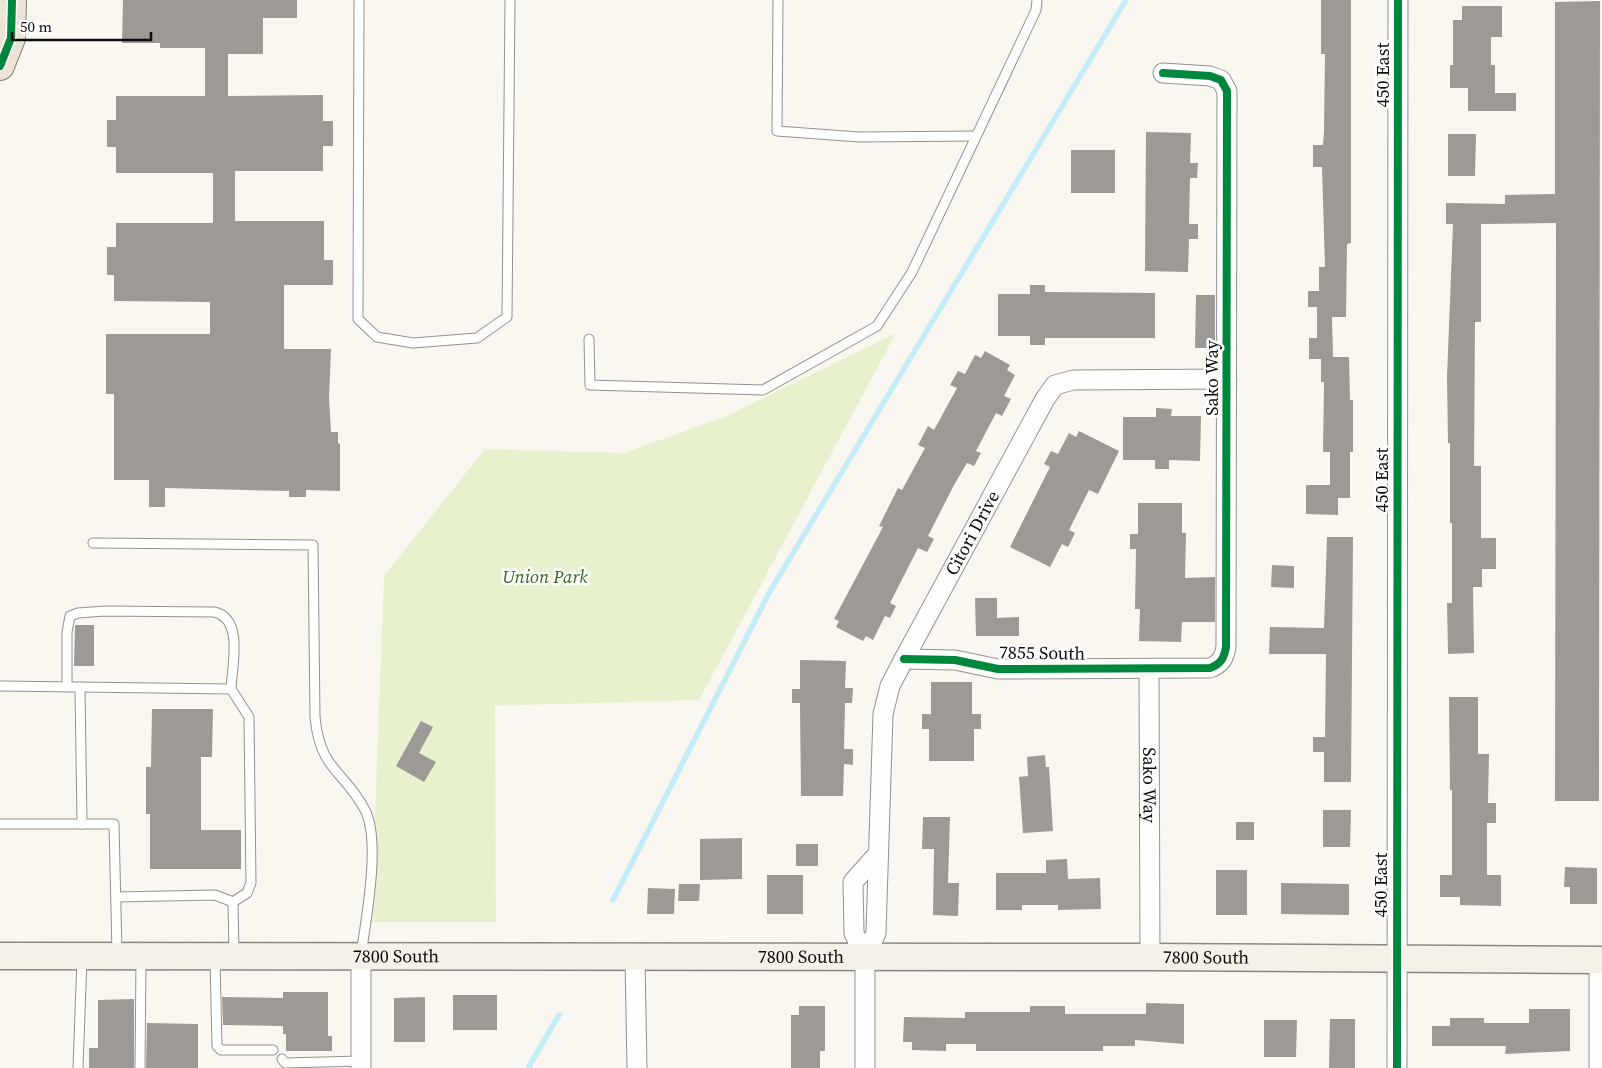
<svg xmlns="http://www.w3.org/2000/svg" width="1602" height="1068" viewBox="0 0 1602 1068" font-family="'Source Serif 4',serif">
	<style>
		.green { fill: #e8f1ce }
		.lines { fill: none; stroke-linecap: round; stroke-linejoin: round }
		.stream { stroke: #c3ecf7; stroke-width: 5.5 }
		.building { fill: #9d9a96 }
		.lane-casing { stroke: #93928f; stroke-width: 11 }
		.street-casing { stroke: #93928f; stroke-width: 21 }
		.secondary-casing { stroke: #8a8885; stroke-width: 29 }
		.primary-casing { stroke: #807f7c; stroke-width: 30 }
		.lane { stroke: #fefefd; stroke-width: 9 }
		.street { stroke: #fefefd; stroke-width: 19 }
		.secondary { stroke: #f4f1e8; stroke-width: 26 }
		.primary { stroke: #ece4d6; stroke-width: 28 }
		.cycleway-casing { stroke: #fff; stroke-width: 11 }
		.cycleway { stroke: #00873e; stroke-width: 8 }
		.labels { text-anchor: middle; stroke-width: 5; stroke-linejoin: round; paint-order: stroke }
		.street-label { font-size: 18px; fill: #0c0c0c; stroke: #fff }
		.park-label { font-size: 18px; font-style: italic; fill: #346818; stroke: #fff }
	</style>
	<rect width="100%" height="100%" fill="#faf7f0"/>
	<polygon class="green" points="896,333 699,700 495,706 496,922 371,922 384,576 485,449 624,453 729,415"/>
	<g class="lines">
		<g class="stream">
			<polyline points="613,900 769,593 1126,0"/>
			<polyline points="528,1068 559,1015"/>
		</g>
	</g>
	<g class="building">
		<polygon points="123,0 297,0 297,18 263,18 263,54 228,54 228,96 323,95 323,121 333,121 333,146 323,146 323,171 235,171 235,221 324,221 324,260 333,260 333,285 284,285 284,349 331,349 329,398 331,432 338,432 338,443 340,444 340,491 306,490 306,497 289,497 289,491 165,488 165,507 149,507 149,480 114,480 114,394 106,394 106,334 210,334 210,302 114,301 114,275 107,275 107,247 116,247 116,223 213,223 213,173 116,173 116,147 107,147 107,120 116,120 116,96 205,96 205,48 160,48 160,43 122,43"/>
		<polygon points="1321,0 1351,0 1351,243 1347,244 1346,317 1332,317 1333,357 1349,357 1350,400 1353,400 1353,452 1350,452 1350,498 1338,498 1338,515 1306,514 1306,485 1330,485 1330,452 1323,452 1324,382 1321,382 1321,359 1309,359 1309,338 1317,338 1317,307 1308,307 1308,291 1319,291 1319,267 1325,267 1322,167 1313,167 1313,145 1323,145 1324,132 1325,54 1321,54"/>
		<polygon points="1600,1 1599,801 1555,801 1556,223 1481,224 1481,322 1475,322 1474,466 1481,466 1481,538 1496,538 1496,569 1482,569 1482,587 1473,587 1474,653 1448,654 1447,603 1452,603 1452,523 1450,523 1450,443 1448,443 1447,377 1453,224 1446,224 1446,203 1505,204 1505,195 1555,194 1555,2"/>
		<polygon points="1462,6 1502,6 1502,37 1491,37 1491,65 1495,65 1495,93 1516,93 1516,111 1468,111 1468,88 1450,88 1450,65 1453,65 1453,20 1462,20"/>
		<polygon points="1146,132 1191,133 1190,163 1198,163 1197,178 1190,178 1189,224 1198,224 1198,239 1189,239 1188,272 1145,271"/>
		<polygon points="1448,134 1476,134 1475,176 1448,176"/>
		<rect x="1071" y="150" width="44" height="43"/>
		<polygon points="1030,285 1045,285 1045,292 1155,293 1155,338 1045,338 1045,345 1030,345 1030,336 998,336 998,294 1030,294"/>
		<polygon points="1196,295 1215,295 1215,348 1195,348"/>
		<polygon points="985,351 1010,365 1007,370 1015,375 1004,396 1011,399 1002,416 996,413 976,451 981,453 974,466 967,463 954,485 928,536 934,539 927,552 918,548 890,603 896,606 890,618 885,616 873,640 866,636 863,641 836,627 839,621 834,619 883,527 879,526 898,488 902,490 925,448 918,445 928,426 934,430 957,388 950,385 958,371 965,374 975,355 981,358"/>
		<polygon points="1156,408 1172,409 1171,416 1201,416 1200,461 1169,460 1169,469 1155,469 1155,460 1123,460 1123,417 1156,417"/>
		<polygon points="1079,431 1119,451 1098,494 1089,490 1069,530 1075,533 1068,547 1062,544 1050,567 1010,547 1050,467 1044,464 1051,451 1058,454 1069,433 1076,437"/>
		<polygon points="1138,503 1182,503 1182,533 1186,533 1185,578 1215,577 1215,622 1182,622 1181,642 1139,641 1140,609 1135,609 1136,549 1130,549 1130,534 1138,534"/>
		<polygon points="1327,537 1353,537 1351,782 1324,782 1324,752 1313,752 1313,737 1325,737 1326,654 1269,654 1270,627 1324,628"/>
		<polygon points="1272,565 1294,566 1294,588 1271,587"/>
		<polygon points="975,598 997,598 997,618 1019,617 1019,636 976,636"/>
		<polygon points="75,625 94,625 94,666 74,666"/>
		<polygon points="800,660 846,661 845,688 853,688 852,703 845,703 844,749 853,749 853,765 844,764 843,796 801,796 800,703 792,703 792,689 800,689"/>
		<polygon points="931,682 972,682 972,714 981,714 981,729 974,729 974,761 929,761 929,729 922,729 922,714 931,714"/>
		<polygon points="1449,697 1478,697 1478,754 1489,754 1488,803 1496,803 1496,823 1487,823 1487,875 1501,875 1501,906 1460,905 1460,897 1440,897 1440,875 1452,875 1452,790 1450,790"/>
		<polygon points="152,709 213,709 212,757 201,757 201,830 241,830 241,869 150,869 150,814 146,814 146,767 151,767"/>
		<polygon points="421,721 433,727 419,753 436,762 424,782 396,766"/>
		<polygon points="1045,755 1046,767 1049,767 1053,831 1023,833 1019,777 1028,776 1027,757"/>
		<polygon points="1323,810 1351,810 1350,847 1323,847"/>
		<polygon points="923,817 950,817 948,883 959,883 958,916 933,915 934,849 922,849"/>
		<rect x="1236" y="822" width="18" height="18"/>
		<polygon points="742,838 742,879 700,880 700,839"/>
		<rect x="796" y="844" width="22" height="22"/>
		<polygon points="1067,859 1068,879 1100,878 1101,909 1058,910 1058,905 1022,905 1022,910 996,910 996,873 1046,873 1046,860"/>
		<polygon points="1565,867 1597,868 1597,904 1570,904 1570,887 1564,887"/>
		<rect x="1216" y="870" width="31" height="45"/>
		<rect x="767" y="875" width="36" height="39"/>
		<polygon points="1281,883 1349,884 1349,915 1281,914"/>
		<polygon points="679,884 700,884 699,901 678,901"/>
		<polygon points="648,888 675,889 674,914 647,914"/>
		<polygon points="283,992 328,992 328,1036 332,1036 332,1051 286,1051 286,1034 283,1034 283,1026 223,1025 222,997 283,998"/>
		<rect x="453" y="995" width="44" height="35"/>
		<polygon points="425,997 425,1042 394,1042 394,998"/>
		<polygon points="134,999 134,1068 89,1068 89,1048 98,1048 98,1000"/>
		<polygon points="1146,1003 1184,1004 1184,1044 1135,1040 1135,1046 1103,1046 1103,1051 976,1051 976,1044 946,1044 946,1051 912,1050 912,1042 903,1042 904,1017 965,1018 965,1012 1030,1012 1030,1006 1065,1006 1065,1014 1146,1014"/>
		<polygon points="799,1006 825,1006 825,1051 820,1051 820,1068 791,1068 791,1015 799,1015"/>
		<polygon points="1529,1009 1570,1009 1570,1051 1505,1054 1506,1046 1432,1046 1432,1026 1450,1026 1450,1018 1484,1018 1484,1023 1529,1023"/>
		<polygon points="1330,1019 1355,1019 1355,1068 1329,1068"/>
		<polygon points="1264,1020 1297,1020 1296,1057 1264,1057"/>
		<polygon points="147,1023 198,1024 198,1068 146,1068"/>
	</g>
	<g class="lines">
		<g class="lane-casing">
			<g id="lane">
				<polyline points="359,0 358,319 377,337 413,343 477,338 507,317 510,0"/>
				<polyline points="778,0 777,131 859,137 976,136"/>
				<polyline points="589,339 590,385 763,390 877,326 912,272 1036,10 1037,0"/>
				<path d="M93,543L313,545L315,717C320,771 344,770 365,810C381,841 366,919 361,955"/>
				<polyline points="0,686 231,689 249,717 251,883 247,893 233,902"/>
				<path d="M67,687V632L70,616L78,613L105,611L214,612C244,618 232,666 231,689"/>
				<polyline points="80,687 82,824"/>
				<polyline points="0,824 114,824 117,953"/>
				<polyline points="116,897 215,895 233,902"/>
				<polyline points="233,902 234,954"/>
				<polyline points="215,959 217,1046 221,1050 273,1050"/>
				<polyline points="282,1059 285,1063 361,1061"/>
				<polyline points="78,1068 82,958"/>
				<polyline points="140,1068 141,959"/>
			</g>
		</g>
		<g class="street-casing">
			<g id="street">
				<path d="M904,659L955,660L998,669L1210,668C1221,664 1224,658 1226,647L1227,91L1221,80L1210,76L1163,73"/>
				<path id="s1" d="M1149,669L1150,957"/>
				<polyline points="635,957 637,1068"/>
				<polyline points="865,958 854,933 853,882 878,854"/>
				<polyline points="1599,960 1599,1068"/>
				<polyline points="361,1068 361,957"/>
				<path id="s2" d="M865,1068V958L876,933L883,714L890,686L904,659L1045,399L1055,385L1073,380L1227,379"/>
				<polyline points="1397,1068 1398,0"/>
			</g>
		</g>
		<g class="secondary-casing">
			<g id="secondary">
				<path id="s3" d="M0,956L1150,957L1602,960"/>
			</g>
		</g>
		<g class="primary-casing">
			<polyline id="primary" points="0,66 11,38 12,0"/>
		</g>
		<use href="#lane" class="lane"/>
		<use href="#street" class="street"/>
		<use href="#secondary" class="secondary"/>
		<use href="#primary" class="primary"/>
		<g class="cycleway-casing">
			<g id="cycleway">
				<polyline points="0,66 11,38 12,0"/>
				<path d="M904,659L955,660L998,669L1210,668C1221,664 1224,658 1226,647L1227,91L1221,80L1210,76L1163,73"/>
				<polyline points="1397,1068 1398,0"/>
			</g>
		</g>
		<use href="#cycleway" class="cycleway"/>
	</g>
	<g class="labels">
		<g class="street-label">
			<text transform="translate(1383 75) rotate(-90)" y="6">450 East</text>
			<text transform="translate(1212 378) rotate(-90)" y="6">Sako Way</text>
			<text transform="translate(1382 480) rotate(-90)" y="6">450 East</text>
			<text dy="6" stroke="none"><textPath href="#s2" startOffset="559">Citori Drive</textPath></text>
			<text transform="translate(1042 653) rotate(1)" y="6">7855 South</text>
			<text dy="6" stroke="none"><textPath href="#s1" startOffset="116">Sako Way</textPath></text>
			<text transform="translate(1381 885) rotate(-90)" y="6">450 East</text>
			<text dy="6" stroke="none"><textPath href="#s3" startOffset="396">7800 South</textPath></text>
			<text dy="6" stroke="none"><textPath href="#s3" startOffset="801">7800 South</textPath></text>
			<text dy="6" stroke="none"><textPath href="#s3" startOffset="1206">7800 South</textPath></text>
		</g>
		<g class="park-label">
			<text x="545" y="583">Union Park</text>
		</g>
	</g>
	<path d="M12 32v8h139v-8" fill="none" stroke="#0c0c0c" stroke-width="2.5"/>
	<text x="20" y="32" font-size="15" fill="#0c0c0c" stroke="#ffffff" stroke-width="4" paint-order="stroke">50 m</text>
</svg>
